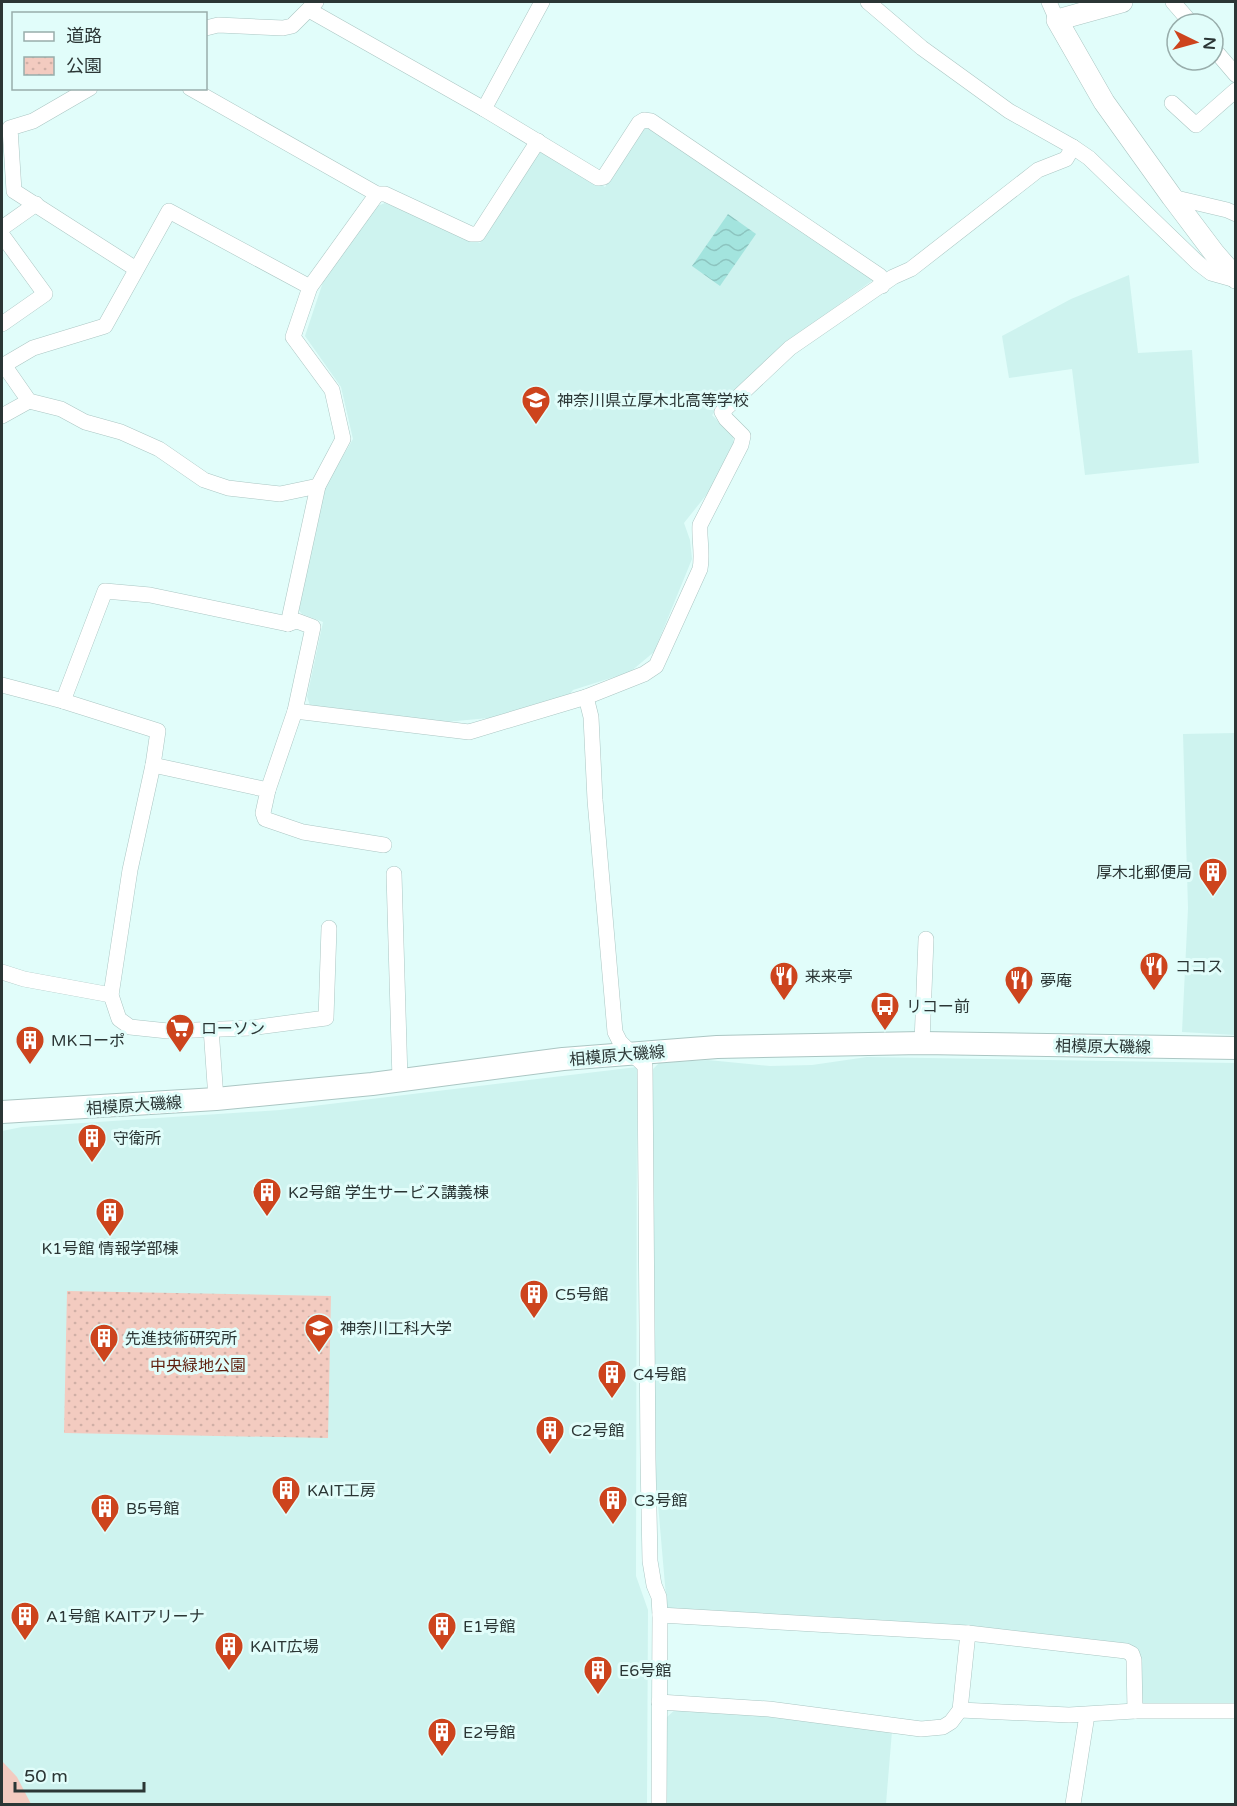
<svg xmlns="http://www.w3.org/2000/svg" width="1237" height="1806" viewBox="0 0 1237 1806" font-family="'Varela Round','Noto Sans JP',sans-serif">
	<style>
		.built { fill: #cef3ef }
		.park { fill: url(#park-dots) }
		.pitch { fill: #f3cbc0 }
		.water { fill: url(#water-waves) }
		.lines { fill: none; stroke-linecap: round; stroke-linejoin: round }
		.street-casing { stroke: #abc6c3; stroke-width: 16 }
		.secondary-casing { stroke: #abc6c3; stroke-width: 22 }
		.primary-casing { stroke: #abc6c3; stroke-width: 24 }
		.street { stroke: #fff; stroke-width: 15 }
		.secondary { stroke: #fff; stroke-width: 21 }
		.primary { stroke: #fff; stroke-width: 22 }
		.labels { text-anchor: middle; stroke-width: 6; stroke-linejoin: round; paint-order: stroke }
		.poi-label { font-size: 16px; fill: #2b3635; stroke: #e1fdfa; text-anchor: start }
		.street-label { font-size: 16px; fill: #2b3635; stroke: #e1fdfa }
		.park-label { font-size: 16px; fill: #5f1f0e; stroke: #e1fdfa }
	</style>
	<defs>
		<pattern id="park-dots" width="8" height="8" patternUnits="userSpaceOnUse" patternTransform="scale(1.5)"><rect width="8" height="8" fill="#f3cbc0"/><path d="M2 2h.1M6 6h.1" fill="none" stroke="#d0afa6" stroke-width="1.8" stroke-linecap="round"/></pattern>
		<pattern id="water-waves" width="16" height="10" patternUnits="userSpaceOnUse" patternTransform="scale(1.5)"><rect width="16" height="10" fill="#a3e4de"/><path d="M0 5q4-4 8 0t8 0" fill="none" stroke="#8cc4bf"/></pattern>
	</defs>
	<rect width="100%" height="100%" fill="#e1fdfa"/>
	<g class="built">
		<polygon points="643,128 652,129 873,280 784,344 712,415 733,436 734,444 711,489 684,523 690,540 692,559 654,652 630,672 573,690 565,700 500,717 434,723 311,708 307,697 323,622 302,614 297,608 325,487 353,439 341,387 305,336 324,279 377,206 385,203 480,243 537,153 545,152 605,187"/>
		<polygon points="1129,275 1138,353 1192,350 1199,463 1085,475 1072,369 1009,378 1002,336 1071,299"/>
		<polygon points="1235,733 1235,1035 1182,1032 1188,908 1183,734"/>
		<polygon points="867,1057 1235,1063 1235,1706 1143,1707 1138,1701 1138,1648 968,1627 667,1608 654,1458 652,1070 659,1063 708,1060 770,1066 812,1065"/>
		<polygon points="637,1067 636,1576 648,1610 647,1804 2,1804 2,1131 22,1127 280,1110"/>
		<polygon points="677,1708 795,1718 892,1731 886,1804 667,1804 667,1717"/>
	</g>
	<polygon class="park" points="67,1291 331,1296 328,1438 64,1433"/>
	<polygon class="pitch" points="2,1761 17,1777 31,1804 2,1804"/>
	<polygon class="water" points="728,214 756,234 720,286 692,266"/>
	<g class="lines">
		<g class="street-casing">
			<g id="street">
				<polyline points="1049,2 1057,20"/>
				<polyline points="1173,2 1192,24"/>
				<polyline points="309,10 484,109 598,178 604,177 639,123 644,120 651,121 880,276 882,286"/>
				<polyline points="206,28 218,25 283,28 292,26 316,2"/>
				<polyline points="1213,48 1236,75"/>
				<polyline points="90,88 33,121 10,128 14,191 136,269"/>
				<polyline points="190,88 377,194 385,194 471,234 478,234 538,141"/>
				<polyline points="1172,103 1196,125 1236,90"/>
				<polyline points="484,109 542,2"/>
				<polyline points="1073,147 1089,158 1198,263 1211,273 1236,280"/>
				<polyline points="1172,197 1227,210 1236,214"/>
				<polyline points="2,228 36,204"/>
				<polyline points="2,235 45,294 2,324"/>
				<polyline points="310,287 169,211 105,326 33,348 4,365 29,401 61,409 85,422 121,432 159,449 204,480 228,488 280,494 318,486"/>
				<polyline points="2,416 29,401"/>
				<polyline points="288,624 318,486 343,439 332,390 293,337 310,287 377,194"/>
				<polyline points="2,685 63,701 158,731 153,765 130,870 111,995 119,1019 130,1027 168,1031 250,1028 326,1018 329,928"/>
				<polyline points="586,697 591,717 595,800 615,1032 620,1042 645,1066 648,1459 650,1561 654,1585 659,1597 660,1615 659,1804"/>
				<path d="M63,701L105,591L150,595L288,624L297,621L313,627L295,711L469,732L586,697L644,674L656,666L700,569C703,554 699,540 700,525L741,445L743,436L726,419L722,412L790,348L893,277L911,269L1038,170L1066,159L1073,147L1009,111L922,48L868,2"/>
				<polyline points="153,765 268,790 263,813 265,819 303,832 384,845"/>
				<polyline points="268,790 295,711"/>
				<polyline points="394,874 400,1080"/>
				<polyline points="2,972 24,979 111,995"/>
				<polyline points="211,1028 216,1099"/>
				<polyline points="922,1043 926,939"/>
				<polyline points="660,1615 968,1633 1126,1651 1132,1654 1134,1660 1135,1711 1236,1711"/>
				<polyline points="659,1702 769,1709 921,1729 943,1727 951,1722 960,1710 968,1633"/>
				<polyline points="960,1710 1069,1715 1135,1711"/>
				<polyline points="1073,1804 1087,1715"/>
			</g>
		</g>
		<g class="secondary-casing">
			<polyline id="secondary" points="1122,2 1057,20 1104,102 1172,197 1215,254 1236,278"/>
		</g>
		<g class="primary-casing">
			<polyline id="primary" points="2,1112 216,1099 372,1084 563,1059 717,1047 922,1043 1236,1048"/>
		</g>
		<use href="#street" class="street"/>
		<use href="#secondary" class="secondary"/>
		<use href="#primary" class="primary"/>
	</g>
	<defs>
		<g id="school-pin" transform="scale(1.5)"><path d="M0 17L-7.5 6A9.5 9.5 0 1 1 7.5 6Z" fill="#cd441d" stroke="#e1fdfa"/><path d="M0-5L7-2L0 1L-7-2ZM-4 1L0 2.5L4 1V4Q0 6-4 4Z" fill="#fff"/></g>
		<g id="building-pin" transform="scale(1.5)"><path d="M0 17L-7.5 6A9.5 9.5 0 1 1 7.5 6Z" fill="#cd441d" stroke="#e1fdfa"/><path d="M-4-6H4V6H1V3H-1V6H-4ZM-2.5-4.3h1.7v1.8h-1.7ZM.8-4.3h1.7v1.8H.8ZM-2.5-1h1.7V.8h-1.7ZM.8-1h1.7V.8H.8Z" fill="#fff"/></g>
		<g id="restaurant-pin" transform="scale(1.5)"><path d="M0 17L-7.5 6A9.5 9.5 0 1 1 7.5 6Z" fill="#cd441d" stroke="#e1fdfa"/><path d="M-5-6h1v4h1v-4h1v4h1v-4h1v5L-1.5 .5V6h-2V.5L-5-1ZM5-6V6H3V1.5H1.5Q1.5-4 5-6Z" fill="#fff"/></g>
		<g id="bus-pin" transform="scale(1.5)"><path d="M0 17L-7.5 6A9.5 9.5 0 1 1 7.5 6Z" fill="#cd441d" stroke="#e1fdfa"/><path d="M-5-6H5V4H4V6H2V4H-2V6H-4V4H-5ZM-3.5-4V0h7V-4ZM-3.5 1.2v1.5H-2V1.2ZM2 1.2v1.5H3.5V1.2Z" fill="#fff"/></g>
		<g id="supermarket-pin" transform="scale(1.5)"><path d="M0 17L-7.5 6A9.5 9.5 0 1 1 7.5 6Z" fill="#cd441d" stroke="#e1fdfa"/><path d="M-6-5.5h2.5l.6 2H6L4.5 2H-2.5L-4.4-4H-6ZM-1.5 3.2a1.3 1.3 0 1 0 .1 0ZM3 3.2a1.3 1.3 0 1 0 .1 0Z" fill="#fff"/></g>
		<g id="university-pin" transform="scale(1.5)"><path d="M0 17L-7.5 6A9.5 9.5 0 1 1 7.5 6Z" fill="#cd441d" stroke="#e1fdfa"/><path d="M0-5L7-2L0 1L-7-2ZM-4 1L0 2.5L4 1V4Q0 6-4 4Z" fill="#fff"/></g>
	</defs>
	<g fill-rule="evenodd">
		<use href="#school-pin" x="536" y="400"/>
		<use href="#building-pin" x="1213" y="872"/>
		<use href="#restaurant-pin" x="1154" y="966"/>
		<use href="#restaurant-pin" x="784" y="976"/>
		<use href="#restaurant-pin" x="1019" y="980"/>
		<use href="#bus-pin" x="885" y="1006"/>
		<use href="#supermarket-pin" x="180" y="1028"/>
		<use href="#building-pin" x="30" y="1040"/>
		<use href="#building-pin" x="92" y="1138"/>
		<use href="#building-pin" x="267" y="1192"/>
		<use href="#building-pin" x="110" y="1212"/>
		<use href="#building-pin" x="534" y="1294"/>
		<use href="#university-pin" x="319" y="1328"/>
		<use href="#building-pin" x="104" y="1338"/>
		<use href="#building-pin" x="612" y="1374"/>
		<use href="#building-pin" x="550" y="1430"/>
		<use href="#building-pin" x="286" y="1490"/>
		<use href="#building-pin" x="613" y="1500"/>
		<use href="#building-pin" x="105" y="1508"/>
		<use href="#building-pin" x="25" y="1616"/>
		<use href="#building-pin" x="442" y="1626"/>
		<use href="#building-pin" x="229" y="1646"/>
		<use href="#building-pin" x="598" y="1670"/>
		<use href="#building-pin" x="442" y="1732"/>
	</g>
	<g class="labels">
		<g class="poi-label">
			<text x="557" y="406">神奈川県立厚木北高等学校</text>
			<text x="1192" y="878" text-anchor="end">厚木北郵便局</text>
			<text x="1175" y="972">ココス</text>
			<text x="805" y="982">来来亭</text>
			<text x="1040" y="986">夢庵</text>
			<text x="906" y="1012">リコー前</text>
			<text x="201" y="1034">ローソン</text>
			<text x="51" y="1046">MKコーポ</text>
			<text x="113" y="1144">守衛所</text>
			<text x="288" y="1198">K2号館 学生サービス講義棟</text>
			<text x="110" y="1254" text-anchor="middle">K1号館 情報学部棟</text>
			<text x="555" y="1300">C5号館</text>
			<text x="340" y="1334">神奈川工科大学</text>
			<text x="125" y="1344">先進技術研究所</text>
			<text x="633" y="1380">C4号館</text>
			<text x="571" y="1436">C2号館</text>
			<text x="307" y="1496">KAIT工房</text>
			<text x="634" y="1506">C3号館</text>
			<text x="126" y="1514">B5号館</text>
			<text x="46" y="1622">A1号館 KAITアリーナ</text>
			<text x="463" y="1632">E1号館</text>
			<text x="250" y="1652">KAIT広場</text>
			<text x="619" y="1676">E6号館</text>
			<text x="463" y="1738">E2号館</text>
		</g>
		<g class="street-label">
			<text transform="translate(1103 1046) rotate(1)" y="6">相模原大磯線</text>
			<text transform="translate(617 1055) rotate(-5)" y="6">相模原大磯線</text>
			<text transform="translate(134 1105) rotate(-4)" y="6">相模原大磯線</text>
		</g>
		<g class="park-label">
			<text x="198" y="1371">中央緑地公園</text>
		</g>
	</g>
	<rect width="1237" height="1806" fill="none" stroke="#2b3635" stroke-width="6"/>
	<rect x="12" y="12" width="195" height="78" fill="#e1fdfa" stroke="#98adab" stroke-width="1.5"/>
	<rect x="24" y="32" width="30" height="9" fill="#ffffff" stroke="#98adab" stroke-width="1.5"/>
	<text x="66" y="42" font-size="18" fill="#2b3635">道路</text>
	<rect x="24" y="57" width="30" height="18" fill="url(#park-dots)" stroke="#98adab" stroke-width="1.5"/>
	<text x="66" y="72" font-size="18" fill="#2b3635">公園</text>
	<g transform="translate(1195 42) rotate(95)"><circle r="28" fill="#e1fdfa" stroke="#98adab" stroke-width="1.5"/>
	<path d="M0-4.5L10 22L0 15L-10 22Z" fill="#cd441d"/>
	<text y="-9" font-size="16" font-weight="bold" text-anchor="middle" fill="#2b3635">N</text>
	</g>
	<path d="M15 1782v9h129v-9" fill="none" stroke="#2b3635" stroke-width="3"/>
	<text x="24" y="1782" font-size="18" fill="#2b3635" stroke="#e1fdfa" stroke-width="4.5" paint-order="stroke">50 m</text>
</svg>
